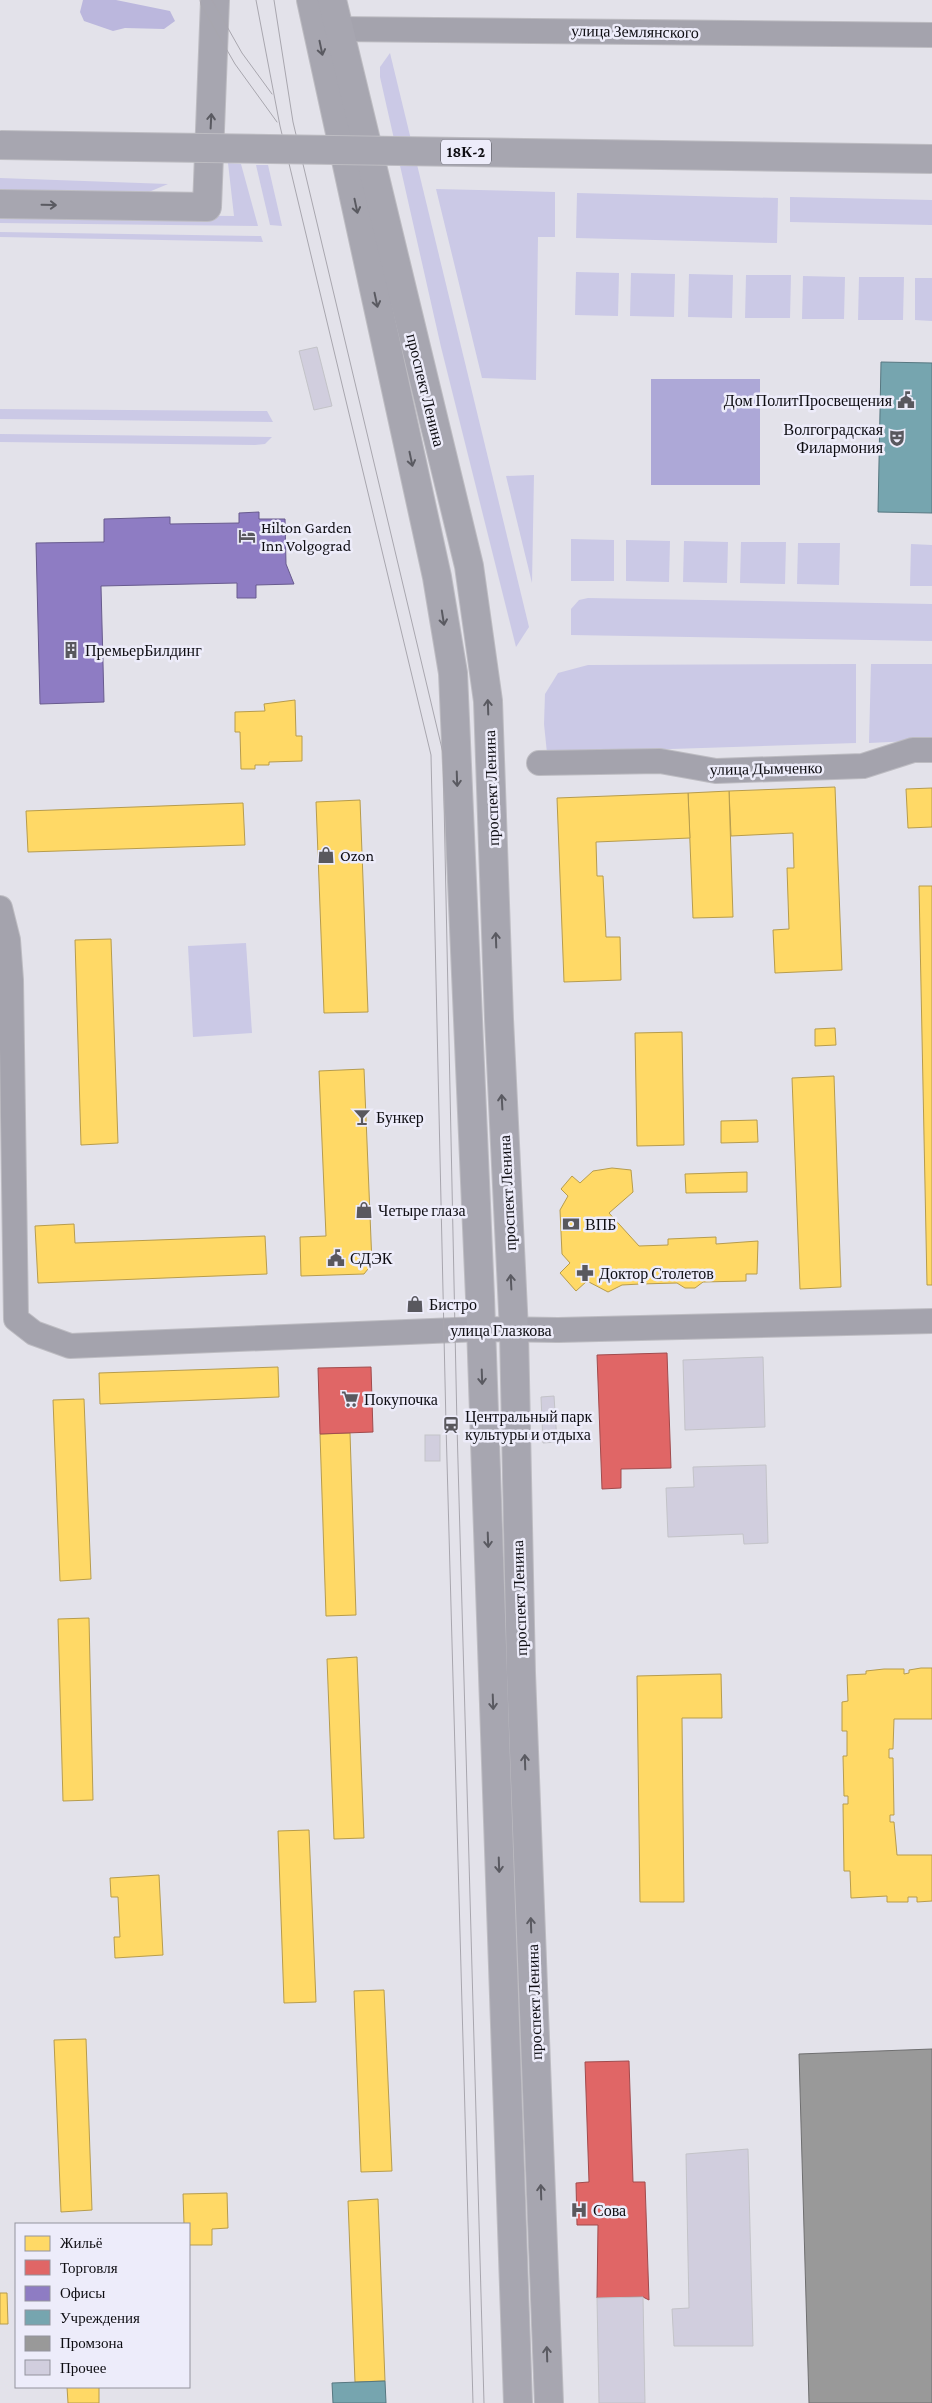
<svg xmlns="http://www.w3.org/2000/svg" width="932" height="2403" viewBox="0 0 932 2403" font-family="'Crimson Pro',serif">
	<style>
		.green { fill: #cbc9e6 }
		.forest { fill: #bbb7dd }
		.water { fill: #ada8d7 }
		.homes { fill: #ffd966; stroke: #b79c4d }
		.shops { fill: #e06666; stroke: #a14b4d }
		.offices { fill: #8e7cc3; stroke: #685b8e }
		.public { fill: #76a5af; stroke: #577780 }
		.industry { fill: #999; stroke: #6f6f70 }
		.building { fill: #d1cede; stroke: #c3c3c8 }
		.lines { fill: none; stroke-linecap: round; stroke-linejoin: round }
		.minor-casing { stroke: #bdbcc2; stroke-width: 26 }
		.primary-casing { stroke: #bdbcc2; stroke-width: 30 }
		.minor { stroke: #a4a3ad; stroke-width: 24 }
		.primary { stroke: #a7a6b0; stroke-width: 28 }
		.tram { stroke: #a8a6ae; stroke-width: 1 }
		.primary-bridge-casing { stroke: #bdbcc2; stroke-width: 30; stroke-linecap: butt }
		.primary-bridge { stroke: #a7a6b0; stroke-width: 28 }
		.oneway { stroke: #5a5a61 }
		.labels { text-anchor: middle; stroke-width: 5; stroke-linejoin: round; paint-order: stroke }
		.shield { fill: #edecfa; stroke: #515058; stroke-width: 1 }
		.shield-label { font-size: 15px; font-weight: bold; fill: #0e0d12 }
		.street-label { font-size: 16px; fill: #0e0d12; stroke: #edecfa }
		.poi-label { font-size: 16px; fill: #0e0d12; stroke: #edecfa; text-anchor: start }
	</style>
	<rect width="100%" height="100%" fill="#e3e2ea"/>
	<g class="green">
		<polygon points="390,53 529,627 516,647 441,347 380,77 380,67"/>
		<polygon points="228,163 241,164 258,226 0,223 0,214 234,216"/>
		<polygon points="256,165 268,165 282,226 270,225"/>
		<polygon points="0,178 168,184 144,194 0,191"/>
		<polygon points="436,189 555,192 555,237 538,237 536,380 482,378"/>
		<polygon points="577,193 778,198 777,243 576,238"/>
		<polygon points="790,197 932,200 932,225 790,222"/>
		<polygon points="0,232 261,236 263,242 0,237"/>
		<polygon points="576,272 619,273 618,316 575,315"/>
		<polygon points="631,273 675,274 674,317 630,316"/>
		<polygon points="689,274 733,275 732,318 688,317"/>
		<polygon points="746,275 791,275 790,318 745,318"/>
		<polygon points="803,276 845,277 844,319 802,319"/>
		<polygon points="859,277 904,277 903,320 858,320"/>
		<polygon points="915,278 932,278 932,321 915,320"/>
		<polygon points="0,409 267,411 273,422 0,419"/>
		<polygon points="0,434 272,437 265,444 255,445 0,442"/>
		<polygon points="534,475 532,583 506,476"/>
		<polygon points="571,539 614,540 614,581 571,581"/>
		<polygon points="626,540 670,541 669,582 626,581"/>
		<polygon points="684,541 728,542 727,583 683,582"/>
		<polygon points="741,542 786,542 785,584 740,583"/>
		<polygon points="798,543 840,543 839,585 797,584"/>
		<polygon points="911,544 932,545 932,586 910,586"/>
		<polygon points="588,598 932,604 932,641 571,635 571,609 579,600"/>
		<polygon points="856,664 856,743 547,753 544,724 545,694 558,673 588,665"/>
		<polygon points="871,664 932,664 932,740 869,743"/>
		<polygon points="246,943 252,1033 193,1037 188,946"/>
	</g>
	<polygon class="forest" points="83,0 116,0 170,11 175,21 164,29 125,28 113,31 84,21 80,12"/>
	<rect class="water" x="651" y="379" width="109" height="106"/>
	<g class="homes">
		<polygon points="295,700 296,736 302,736 302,761 269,762 269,765 255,765 255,769 241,769 240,732 235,732 235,712 265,711 264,704"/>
		<polygon points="835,787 842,970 775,973 773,930 789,929 787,868 794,868 793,833 731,836 729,791"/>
		<polygon points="932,788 932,827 908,828 906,789"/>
		<polygon points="729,791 733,917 693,918 688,793"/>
		<polygon points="688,793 690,838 596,842 597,876 603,876 606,937 620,937 621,980 564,982 557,798"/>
		<polygon points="360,800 368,1012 324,1013 316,802"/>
		<polygon points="243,803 245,845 28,852 26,811"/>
		<polygon points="919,886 932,886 932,1285 927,1285"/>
		<polygon points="111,939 118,1143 81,1145 75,940"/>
		<polygon points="835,1028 836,1045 815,1046 815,1029"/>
		<polygon points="682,1032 684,1145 637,1146 635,1033"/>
		<polygon points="364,1069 372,1264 364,1274 301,1276 300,1237 326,1236 319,1071"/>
		<polygon points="834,1076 841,1287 800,1289 792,1078"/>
		<polygon points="757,1120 758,1142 721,1143 721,1121"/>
		<polygon points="612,1168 631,1170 633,1192 609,1213 639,1246 668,1245 668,1239 716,1237 716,1244 758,1241 757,1274 746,1274 746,1281 703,1282 695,1288 685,1288 677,1283 640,1284 622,1285 608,1292 587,1281 576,1291 560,1273 570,1263 562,1254 560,1210 568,1196 561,1189 572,1176 580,1183 593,1171"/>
		<polygon points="747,1172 747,1192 686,1193 685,1174"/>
		<polygon points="74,1224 75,1243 265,1236 267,1274 38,1283 35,1226"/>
		<polygon points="278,1367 279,1397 100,1404 99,1373"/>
		<polygon points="84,1399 91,1579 60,1581 53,1400"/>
		<polygon points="350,1433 356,1615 326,1616 320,1434"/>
		<polygon points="89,1618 93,1800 63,1801 58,1619"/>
		<polygon points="357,1657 364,1838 334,1839 327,1659"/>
		<polygon points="921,1668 932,1668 932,1719 894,1719 893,1749 889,1749 889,1758 893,1758 894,1815 890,1815 890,1822 894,1822 897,1855 932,1855 932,1901 917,1902 917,1897 908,1897 908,1902 887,1902 887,1896 851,1898 850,1871 844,1871 843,1804 848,1804 848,1796 844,1796 843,1756 847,1756 847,1731 842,1731 842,1702 848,1701 847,1675 866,1674 866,1671 884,1669 904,1669 904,1674 909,1673 909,1670"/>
		<polygon points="721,1674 722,1718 682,1718 684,1902 640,1902 637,1676"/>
		<polygon points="309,1830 316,2002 284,2003 278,1831"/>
		<polygon points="159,1875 163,1955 115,1958 114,1937 120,1937 118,1897 111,1897 110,1878"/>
		<polygon points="384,1990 392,2171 361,2172 354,1991"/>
		<polygon points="86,2039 92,2210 61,2212 54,2040"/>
		<polygon points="227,2193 228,2228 212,2229 212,2245 189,2245 189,2224 184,2224 183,2194"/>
		<polygon points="378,2199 385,2381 355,2382 348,2201"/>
		<polygon points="0,2293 7,2293 8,2324 0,2324"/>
		<polygon points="67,2387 99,2387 99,2403 68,2403"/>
	</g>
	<g class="shops">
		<polygon points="667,1353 671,1468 621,1469 621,1488 602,1489 597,1355"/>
		<polygon points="371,1367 373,1432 320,1434 318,1368"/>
		<polygon points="629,2061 633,2182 645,2182 649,2300 643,2297 597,2298 598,2225 577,2225 576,2183 589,2182 585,2062"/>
	</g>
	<polygon class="offices" points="259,512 259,519 285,519 286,564 294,584 256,585 256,598 237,598 237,583 101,586 104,702 40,704 36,543 104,542 104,519 170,517 170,524 239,523 239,513"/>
	<g class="public">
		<polygon points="881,362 932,363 932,513 878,512"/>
		<polygon points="385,2381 386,2403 333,2403 332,2383"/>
	</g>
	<polygon class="industry" points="932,2049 932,2403 809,2403 799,2054"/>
	<g class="building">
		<polygon points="317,347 332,406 314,410 299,351"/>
		<polygon points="763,1357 765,1427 685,1430 683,1360"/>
		<polygon points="554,1396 557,1442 543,1443 541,1397"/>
		<rect x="425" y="1435" width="15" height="26"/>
		<polygon points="766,1465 768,1543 744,1544 743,1534 668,1537 666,1488 694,1487 693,1467"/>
		<polygon points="748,2149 753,2346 674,2346 672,2309 689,2308 686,2154"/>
		<polygon points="643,2297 645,2403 599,2403 597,2298"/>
	</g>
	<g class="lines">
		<g class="minor-casing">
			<g id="minor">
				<polyline points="337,29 932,35"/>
				<polyline points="539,763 660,761 716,771 863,766 913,750 932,750"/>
				<polyline points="0,908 8,940 11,980 16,1319 34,1333 70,1346 480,1329 558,1330 932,1321"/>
			</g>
		</g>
		<g class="primary-casing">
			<g id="primary">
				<polyline points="311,0 437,577 453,673 480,1297 518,2403"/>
				<polyline points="332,0 469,566 488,701 499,1019 514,1331 521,1673 549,2403"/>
				<polyline points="0,204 207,207 215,0"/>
			</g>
		</g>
		<use href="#minor" class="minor"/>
		<use href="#primary" class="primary"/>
		<g class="tram">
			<polyline points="200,0 201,5 235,64 277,122"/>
			<polyline points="212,0 242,53 272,94"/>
			<polyline points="256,0 280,126 431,755 446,1425 473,2403"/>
			<polyline points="274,0 293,122 443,753 457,1426 484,2403"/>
		</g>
		<g class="primary-bridge-casing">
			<polyline id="primary-bridge" points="0,145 932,159"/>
		</g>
		<use href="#primary-bridge" class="primary-bridge"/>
	</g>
	<defs><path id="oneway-shaft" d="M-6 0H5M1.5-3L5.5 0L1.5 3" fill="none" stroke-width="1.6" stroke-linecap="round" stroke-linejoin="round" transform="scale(1.25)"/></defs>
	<g class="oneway">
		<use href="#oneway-shaft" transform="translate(321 48) rotate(78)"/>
		<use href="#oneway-shaft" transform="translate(211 121) rotate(-87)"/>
		<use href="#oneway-shaft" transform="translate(49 205) rotate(1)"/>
		<use href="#oneway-shaft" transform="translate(356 206) rotate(78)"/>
		<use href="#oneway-shaft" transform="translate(376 300) rotate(78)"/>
		<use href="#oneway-shaft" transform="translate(411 459) rotate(78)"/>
		<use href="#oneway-shaft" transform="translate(443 618) rotate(81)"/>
		<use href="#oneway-shaft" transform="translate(488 707) rotate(-92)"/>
		<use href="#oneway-shaft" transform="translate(457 779) rotate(88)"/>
		<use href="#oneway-shaft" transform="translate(496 940) rotate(-92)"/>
		<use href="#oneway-shaft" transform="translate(502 1102) rotate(-93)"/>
		<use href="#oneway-shaft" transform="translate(511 1282) rotate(-93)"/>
		<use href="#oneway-shaft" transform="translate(482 1377) rotate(88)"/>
		<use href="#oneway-shaft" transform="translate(488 1540) rotate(88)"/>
		<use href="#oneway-shaft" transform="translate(493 1702) rotate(88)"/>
		<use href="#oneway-shaft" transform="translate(525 1762) rotate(-92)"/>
		<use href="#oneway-shaft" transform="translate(499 1865) rotate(88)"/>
		<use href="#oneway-shaft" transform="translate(531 1925) rotate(-92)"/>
		<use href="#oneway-shaft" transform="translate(541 2192) rotate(-92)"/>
		<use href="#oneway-shaft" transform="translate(547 2354) rotate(-92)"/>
	</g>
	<defs>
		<g id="civic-bare" transform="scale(1.35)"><path d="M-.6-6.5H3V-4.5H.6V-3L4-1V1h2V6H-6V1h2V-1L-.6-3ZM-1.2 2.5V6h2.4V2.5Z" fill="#59585e" stroke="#edecfa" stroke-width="2.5" paint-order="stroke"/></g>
		<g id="theatre-bare" transform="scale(1.35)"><path d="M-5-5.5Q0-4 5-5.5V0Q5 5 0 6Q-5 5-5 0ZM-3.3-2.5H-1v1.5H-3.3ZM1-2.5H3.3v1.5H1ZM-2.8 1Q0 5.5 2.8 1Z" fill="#59585e" stroke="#edecfa" stroke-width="2.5" paint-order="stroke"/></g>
		<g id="hotel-bare" transform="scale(1.35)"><path d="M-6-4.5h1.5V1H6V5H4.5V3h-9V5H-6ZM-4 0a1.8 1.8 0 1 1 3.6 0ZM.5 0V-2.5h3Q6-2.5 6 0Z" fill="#59585e" stroke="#edecfa" stroke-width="2.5" paint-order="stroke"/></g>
		<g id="building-bare" transform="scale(1.35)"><path d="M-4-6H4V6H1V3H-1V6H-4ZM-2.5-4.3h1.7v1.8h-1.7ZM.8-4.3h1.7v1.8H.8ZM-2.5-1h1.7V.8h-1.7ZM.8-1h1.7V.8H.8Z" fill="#59585e" stroke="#edecfa" stroke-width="2.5" paint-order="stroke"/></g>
		<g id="shop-bare" transform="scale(1.35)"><path d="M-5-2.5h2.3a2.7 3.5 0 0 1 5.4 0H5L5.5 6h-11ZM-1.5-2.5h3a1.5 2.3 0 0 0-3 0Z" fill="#59585e" stroke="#edecfa" stroke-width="2.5" paint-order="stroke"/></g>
		<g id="bar-bare" transform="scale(1.35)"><path d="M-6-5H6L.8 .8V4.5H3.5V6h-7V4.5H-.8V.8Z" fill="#59585e" stroke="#edecfa" stroke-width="2.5" paint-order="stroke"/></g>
		<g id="bank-bare" transform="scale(1.35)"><path d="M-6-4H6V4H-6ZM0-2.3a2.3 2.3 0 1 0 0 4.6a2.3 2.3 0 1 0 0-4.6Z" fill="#59585e" stroke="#edecfa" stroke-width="2.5" paint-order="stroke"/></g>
		<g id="pharmacy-bare" transform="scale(1.35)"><path d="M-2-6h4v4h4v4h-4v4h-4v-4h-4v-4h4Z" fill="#59585e" stroke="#edecfa" stroke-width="2.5" paint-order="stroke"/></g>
		<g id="supermarket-bare" transform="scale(1.35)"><path d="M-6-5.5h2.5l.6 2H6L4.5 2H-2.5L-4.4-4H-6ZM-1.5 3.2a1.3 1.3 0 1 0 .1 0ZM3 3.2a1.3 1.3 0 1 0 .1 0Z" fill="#59585e" stroke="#edecfa" stroke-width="2.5" paint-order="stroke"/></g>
		<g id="station-bare" transform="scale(1.35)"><path d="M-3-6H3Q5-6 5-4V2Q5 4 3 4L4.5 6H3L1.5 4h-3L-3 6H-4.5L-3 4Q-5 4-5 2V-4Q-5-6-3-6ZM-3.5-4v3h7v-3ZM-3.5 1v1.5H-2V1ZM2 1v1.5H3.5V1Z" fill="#59585e" stroke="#edecfa" stroke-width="2.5" paint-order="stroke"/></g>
		<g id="hospital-bare" transform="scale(1.35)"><path d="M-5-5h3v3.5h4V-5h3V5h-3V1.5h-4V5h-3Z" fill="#59585e" stroke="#edecfa" stroke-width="2.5" paint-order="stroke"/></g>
	</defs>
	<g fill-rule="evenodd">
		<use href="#civic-bare" x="906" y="400"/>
		<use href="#theatre-bare" x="897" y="438"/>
		<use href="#hotel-bare" x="247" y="536"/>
		<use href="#building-bare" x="71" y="650"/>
		<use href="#shop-bare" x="326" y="855"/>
		<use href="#bar-bare" x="362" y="1117"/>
		<use href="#shop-bare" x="364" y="1210"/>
		<use href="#bank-bare" x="571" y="1224"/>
		<use href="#civic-bare" x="336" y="1258"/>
		<use href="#pharmacy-bare" x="585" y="1273"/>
		<use href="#shop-bare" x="415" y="1304"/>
		<use href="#supermarket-bare" x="350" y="1399"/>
		<use href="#station-bare" x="451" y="1425"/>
		<use href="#hospital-bare" x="579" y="2210"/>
	</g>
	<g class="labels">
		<rect class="shield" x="441" y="139.5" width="50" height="25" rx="4"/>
		<g class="shield-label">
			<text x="466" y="157">18К-2</text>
		</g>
		<g class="street-label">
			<text transform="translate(635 31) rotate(1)" y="6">улица Землянского</text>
			<text transform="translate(426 390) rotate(76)" y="6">проспект Ленина</text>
			<text transform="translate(766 768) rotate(-1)" y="6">улица Дымченко</text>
			<text transform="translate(491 788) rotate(-92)" y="6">проспект Ленина</text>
			<text transform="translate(507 1193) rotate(-93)" y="6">проспект Ленина</text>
			<text x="501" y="1336">улица Глазкова</text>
			<text transform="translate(519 1598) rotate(-92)" y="6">проспект Ленина</text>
			<text transform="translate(534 2002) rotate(-92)" y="6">проспект Ленина</text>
		</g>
		<g class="poi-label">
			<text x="892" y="406" text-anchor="end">Дом ПолитПросвещения</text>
			<text x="883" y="435" text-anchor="end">Волгоградская<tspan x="883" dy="18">Филармония</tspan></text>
			<text x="261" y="533">Hilton Garden<tspan x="261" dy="18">Inn Volgograd</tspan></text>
			<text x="85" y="656">ПремьерБилдинг</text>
			<text x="340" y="861">Ozon</text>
			<text x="376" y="1123">Бункер</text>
			<text x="378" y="1216">Четыре глаза</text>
			<text x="585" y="1230">ВПБ</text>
			<text x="350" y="1264">СДЭК</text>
			<text x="599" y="1279">Доктор Столетов</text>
			<text x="429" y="1310">Бистро</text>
			<text x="364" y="1405">Покупочка</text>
			<text x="465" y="1422">Центральный парк<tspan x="465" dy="18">культуры и отдыха</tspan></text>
			<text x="593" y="2216">Сова</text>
		</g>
	</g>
	<rect x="15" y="2223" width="175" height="165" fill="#edecfa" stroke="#94939d"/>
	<rect x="25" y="2236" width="25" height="15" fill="#ffd966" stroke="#94939d"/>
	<text x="60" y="2248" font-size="15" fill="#0e0d12">Жильё</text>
	<rect x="25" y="2260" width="25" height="15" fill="#e06666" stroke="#94939d"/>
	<text x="60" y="2273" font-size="15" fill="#0e0d12">Торговля</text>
	<rect x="25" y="2286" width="25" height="15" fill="#8e7cc3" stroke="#94939d"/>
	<text x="60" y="2298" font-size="15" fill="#0e0d12">Офисы</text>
	<rect x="25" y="2310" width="25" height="15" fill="#76a5af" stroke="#94939d"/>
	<text x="60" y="2323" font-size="15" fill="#0e0d12">Учреждения</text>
	<rect x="25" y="2336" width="25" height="15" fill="#999999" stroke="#94939d"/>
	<text x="60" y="2348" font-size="15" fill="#0e0d12">Промзона</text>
	<rect x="25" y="2360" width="25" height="15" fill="#d1cede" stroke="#94939d"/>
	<text x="60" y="2373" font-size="15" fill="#0e0d12">Прочее</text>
</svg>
